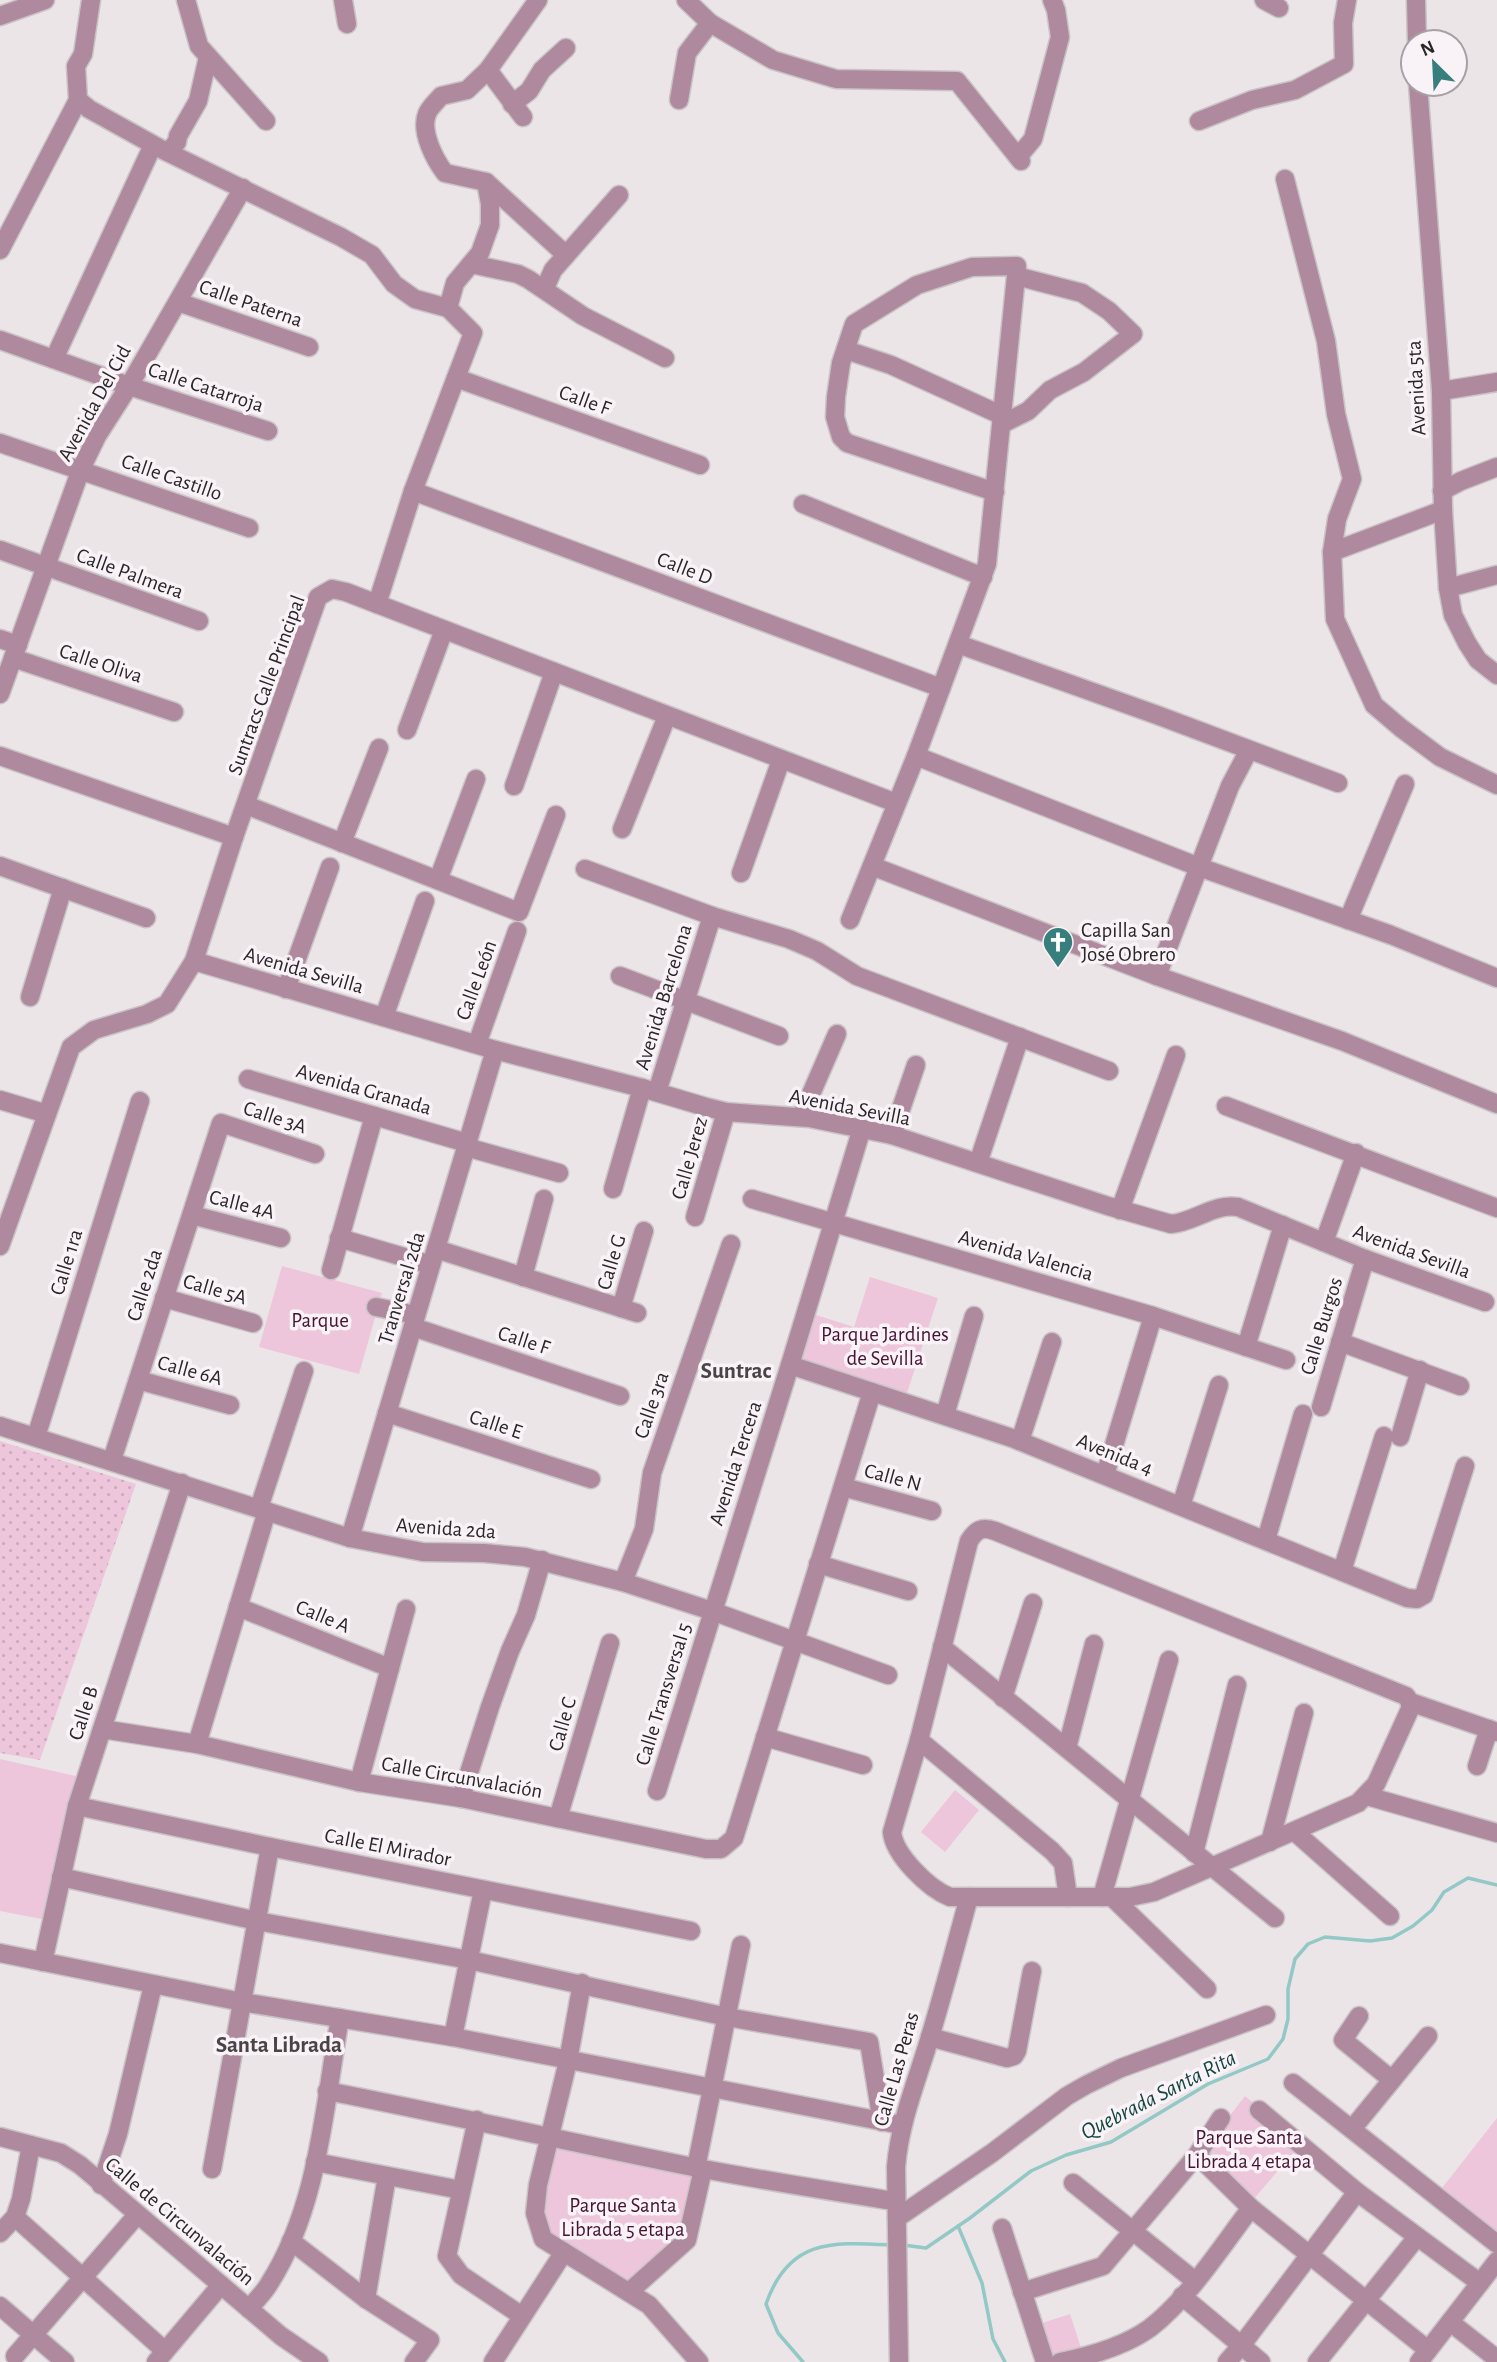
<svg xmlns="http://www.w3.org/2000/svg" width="1497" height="2362" viewBox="0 0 1497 2362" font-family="'Alegreya Sans',sans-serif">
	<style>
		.grass { fill: url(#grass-dots) }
		.park { fill: #edc6db }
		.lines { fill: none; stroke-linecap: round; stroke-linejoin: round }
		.stream { stroke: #92c8c5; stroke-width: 3.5 }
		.minor-casing { stroke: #c9c3c6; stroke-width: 21 }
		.minor { stroke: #af8a9e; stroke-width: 18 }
		.labels { text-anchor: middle; stroke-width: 7; stroke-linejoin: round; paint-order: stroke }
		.street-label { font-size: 21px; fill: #2a2729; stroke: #f9f2f6 }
		.poi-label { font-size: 21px; fill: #2a2729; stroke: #f9f2f6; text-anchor: start }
		.park-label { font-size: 21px; fill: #451434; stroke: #f9f2f6 }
		.neighbourhood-label { font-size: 23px; font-weight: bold; fill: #4a4447; stroke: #f9f2f6 }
		.water-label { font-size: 23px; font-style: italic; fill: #144644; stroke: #f9f2f6 }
	</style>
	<defs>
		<pattern id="grass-dots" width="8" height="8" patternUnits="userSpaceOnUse" patternTransform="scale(1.75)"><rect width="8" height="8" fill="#edc6db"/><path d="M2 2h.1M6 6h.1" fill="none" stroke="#cbaabc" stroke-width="1.8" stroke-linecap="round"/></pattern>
	</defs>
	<rect width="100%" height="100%" fill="#ece5e8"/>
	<polygon class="grass" points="0,1441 136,1484 40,1760 0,1753"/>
	<g class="park">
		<polygon points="282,1266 382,1293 359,1374 259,1347"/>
		<polygon points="870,1277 938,1298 907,1393 802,1361 816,1315 854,1327"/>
		<polygon points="0,1759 80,1777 52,1921 0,1911"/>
		<polygon points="955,1790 979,1810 945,1852 921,1832"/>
		<polygon points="1245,2096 1302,2143 1252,2201 1201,2153"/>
		<polygon points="1497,2118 1497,2231 1442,2188"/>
		<polygon points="553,2146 696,2168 687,2240 629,2292 564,2252 535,2213"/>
		<polygon points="1070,2314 1081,2348 1049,2358 1039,2324"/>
	</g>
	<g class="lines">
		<g class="stream">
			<polyline points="958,2226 982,2283 993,2339 1005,2362"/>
			<polyline points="903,2245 926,2248 970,2218 1031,2171 1066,2155 1111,2142 1208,2084 1268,2059 1283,2039 1288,2019 1288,1989 1295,1959 1308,1944 1325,1937 1370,1941 1392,1938 1413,1926 1432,1910 1444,1892 1468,1878 1497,1885"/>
			<path d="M803,2362L778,2333L766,2304C789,2238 833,2242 892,2245"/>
		</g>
		<g class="minor-casing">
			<g id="minor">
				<polyline points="186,0 199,46 266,121"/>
				<polyline points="343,0 347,24"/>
				<path d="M538,0L488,70L467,90L441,96C437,101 429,108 427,114C420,132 435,160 445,173L486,182L566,255"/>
				<polyline points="686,0 710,23 773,60 836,79 957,81 1021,161"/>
				<polyline points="1264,0 1279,8"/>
				<polyline points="1416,0 1417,42"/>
				<polyline points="0,16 45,0"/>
				<polyline points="488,70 523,117"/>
				<polyline points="1418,84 1441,391 1443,510 1448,588 1453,615 1467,643 1478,660 1497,675"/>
				<polyline points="78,100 89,109 161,149 341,237 372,255 394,284 415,299 448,308 473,333 413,491 377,604"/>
				<polyline points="679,100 687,53 710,23"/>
				<polyline points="512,104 529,91 542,70 566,48"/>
				<polyline points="1199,121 1252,100 1295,90 1344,64 1343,23 1347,0"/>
				<polyline points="168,152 177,142 178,136 198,101 208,57"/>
				<polyline points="1018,157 1033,139 1060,37 1056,10 1052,0"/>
				<polyline points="1285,179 1326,341 1336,414 1352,479 1337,519 1332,552 1335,619 1374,705 1401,728 1440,757 1497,785"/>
				<polyline points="0,250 78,100 76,66 83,54 91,0"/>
				<polyline points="471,264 518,274 528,279 583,316 665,358"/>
				<polyline points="545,288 553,270 619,195"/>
				<polyline points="178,302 309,347"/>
				<polyline points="448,308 455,283 480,253 490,225 490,204 486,182"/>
				<polyline points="0,340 129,386 268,431"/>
				<polyline points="846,350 891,365 1003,416"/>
				<polyline points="54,359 153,145"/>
				<polyline points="456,378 700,465"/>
				<polyline points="1441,391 1497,382"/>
				<polyline points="1002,424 1028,411 1050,390 1084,372 1133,334 1109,311 1082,293 1016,276"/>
				<polyline points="0,443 249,528"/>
				<polyline points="413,491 941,688"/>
				<polyline points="1442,491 1461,481 1497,467"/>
				<polyline points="803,504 983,577"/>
				<polyline points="0,550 199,621"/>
				<polyline points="1332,552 1443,510"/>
				<polyline points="1448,588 1497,575"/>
				<polyline points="0,639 18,645"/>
				<polyline points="958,644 1157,715 1338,783"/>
				<polyline points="13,658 174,712"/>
				<polyline points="0,694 81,469 97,436 129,386 243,188"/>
				<polyline points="407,730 444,630"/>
				<polyline points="0,756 234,837"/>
				<polyline points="916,756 1199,867 1391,935 1497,978"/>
				<polyline points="514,786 554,672"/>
				<polyline points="246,805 519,912 556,815"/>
				<polyline points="622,829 667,716"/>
				<polyline points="342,843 379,748"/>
				<polyline points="0,866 146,918"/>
				<polyline points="872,866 1157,976 1342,1041 1497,1104"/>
				<polyline points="585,869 712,916 789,939 817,951 857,976 1109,1071"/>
				<polyline points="741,873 781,760"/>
				<polyline points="438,880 476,779"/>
				<polyline points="850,920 916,756 987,564 1017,266 972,267 917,285 854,324 841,363 836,397 835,417 841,437 847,443 995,492"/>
				<polyline points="1348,920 1405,784"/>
				<path d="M194,961L495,1050L642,1088L706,1107L726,1112L809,1118L892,1135L1108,1206L1171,1224C1195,1222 1214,1203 1238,1207L1365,1259L1485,1302"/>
				<polyline points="620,976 779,1036"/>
				<polyline points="1157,976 1230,786 1249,750"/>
				<polyline points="286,989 330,867"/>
				<polyline points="30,997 63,888"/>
				<polyline points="384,1017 425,901"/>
				<polyline points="477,1044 517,931"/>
				<polyline points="248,1079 467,1143"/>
				<polyline points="657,1092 712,916"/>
				<polyline points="0,1100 47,1114"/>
				<polyline points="1226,1106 1497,1208"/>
				<polyline points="801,1117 837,1034"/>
				<polyline points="892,1135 916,1065"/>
				<polyline points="466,1147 559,1173"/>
				<polyline points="978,1163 1020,1037"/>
				<polyline points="613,1189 642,1088"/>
				<polyline points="752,1199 1153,1316 1286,1360"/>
				<polyline points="1120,1210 1176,1055"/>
				<polyline points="192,1215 281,1238"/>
				<polyline points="695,1217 726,1112"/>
				<polyline points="339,1238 431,1265"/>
				<polyline points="1324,1242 1356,1153"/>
				<polyline points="0,1246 71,1047 94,1030 147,1014 167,1004 194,961 234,837 318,597 332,589 346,592 896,803"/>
				<polyline points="436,1249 637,1313"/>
				<polyline points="331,1270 374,1116"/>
				<polyline points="523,1277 544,1199"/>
				<polyline points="164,1298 253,1323"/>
				<polyline points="376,1307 416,1315"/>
				<polyline points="621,1308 644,1231"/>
				<polyline points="413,1327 620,1396"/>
				<polyline points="1340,1342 1460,1386"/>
				<polyline points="1246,1347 1283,1225"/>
				<polyline points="790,1365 1012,1438 1407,1598 1417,1599 1424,1595 1465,1466"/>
				<polyline points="138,1380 230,1405"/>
				<polyline points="1321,1407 1365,1259"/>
				<polyline points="387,1413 591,1479"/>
				<polyline points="945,1415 974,1316"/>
				<polyline points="0,1426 350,1538 423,1552 484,1553 525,1557 623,1582 712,1611 888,1675"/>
				<polyline points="36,1437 140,1101"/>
				<polyline points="1400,1437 1420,1370"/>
				<polyline points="1020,1441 1052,1342"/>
				<polyline points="112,1460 221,1123 315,1154"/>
				<polyline points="1105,1475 1153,1316"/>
				<polyline points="843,1487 932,1511"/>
				<polyline points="1181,1506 1219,1385"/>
				<polyline points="259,1508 304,1371"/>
				<polyline points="350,1538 495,1050"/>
				<polyline points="1266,1540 1303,1414"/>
				<polyline points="818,1564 908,1591"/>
				<polyline points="1342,1571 1384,1436"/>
				<polyline points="623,1582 644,1529 652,1473 731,1244"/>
				<polyline points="238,1607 390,1668"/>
				<polyline points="942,1647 1275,1918"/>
				<polyline points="1003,1698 1033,1603"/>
				<path d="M1410,1702V1709L1376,1784L1358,1803L1154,1892L1130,1897H950C929,1889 894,1855 892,1832L919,1740L969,1541C976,1530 982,1526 995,1531L1406,1696L1410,1702L1497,1732"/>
				<polyline points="102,1729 197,1744 359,1782 461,1798 706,1849 721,1849 734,1838 872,1392"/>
				<polyline points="765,1737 863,1765"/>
				<polyline points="919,1740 1052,1851 1063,1863 1068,1897"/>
				<polyline points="197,1744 267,1511"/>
				<polyline points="1067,1748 1094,1644"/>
				<polyline points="1477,1766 1489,1729"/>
				<polyline points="359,1782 406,1609"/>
				<polyline points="657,1791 790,1365 862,1128"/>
				<polyline points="1367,1796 1497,1833"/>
				<polyline points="461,1798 490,1707 510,1651 526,1615 542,1560"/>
				<polyline points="77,1806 270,1847 691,1931"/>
				<polyline points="558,1818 610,1643"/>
				<polyline points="1295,1832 1390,1916"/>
				<polyline points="1270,1842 1304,1713"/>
				<polyline points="1194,1853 1237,1685"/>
				<polyline points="61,1877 257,1921 469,1960 727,2017 869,2042 882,2122"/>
				<polyline points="1102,1897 1169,1660"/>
				<polyline points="1112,1897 1207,1989"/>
				<polyline points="0,1953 242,2002 453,2037 901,2125"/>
				<polyline points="43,1962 77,1806 182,1483"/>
				<polyline points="582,1983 568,2061 538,2185 535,2213 543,2239 649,2305 699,2362"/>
				<polyline points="1359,2016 1343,2040 1392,2080"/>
				<polyline points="453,2037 483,1890"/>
				<polyline points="930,2037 1007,2058 1014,2056 1017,2051 1032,1971"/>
				<polyline points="1293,2083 1497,2244"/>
				<path d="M327,2091C451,2115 574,2143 698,2168C761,2180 824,2190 887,2200"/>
				<polyline points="1259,2110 1357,2192 1480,2283"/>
				<polyline points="477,2120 447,2256 461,2275 522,2316"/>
				<polyline points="1352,2129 1428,2036"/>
				<polyline points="0,2137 61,2153 80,2165 281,2336 319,2362"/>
				<polyline points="1197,2155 1251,2208 1428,2350"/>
				<polyline points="315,2162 461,2190"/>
				<polyline points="696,2168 741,1945"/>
				<polyline points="212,2169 270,1847"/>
				<polyline points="1073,2183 1195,2281"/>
				<polyline points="101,2185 118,2134 153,1985"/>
				<polyline points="15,2217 165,2351"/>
				<polyline points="897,2218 992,2153 1067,2096 1086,2085 1121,2068 1266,2015"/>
				<polyline points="1002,2228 1045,2362"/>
				<polyline points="0,2233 15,2217 21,2199 31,2145"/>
				<polyline points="291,2241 366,2299 430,2340 414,2362"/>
				<polyline points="629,2292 687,2240 703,2169"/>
				<polyline points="1022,2292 1103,2266 1197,2155 1221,2118"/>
				<polyline points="1182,2296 1261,2362"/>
				<polyline points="366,2299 387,2176"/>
				<polyline points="0,2306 65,2362"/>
				<path d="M249,2309C255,2301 264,2293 269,2284C319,2206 324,2106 340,2018"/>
				<polyline points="1450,2322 1497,2359"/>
				<polyline points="15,2356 137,2215"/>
				<polyline points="156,2362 221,2285"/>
				<polyline points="493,2362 564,2252"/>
				<path d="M899,2362L896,2167C900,2120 917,2081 930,2037C944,1991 956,1944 969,1897"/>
				<path d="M1060,2362C1090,2356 1125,2346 1150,2328C1189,2298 1221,2247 1251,2208"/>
				<polyline points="1227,2362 1241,2346 1357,2192"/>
				<polyline points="1317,2362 1417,2237"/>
				<polyline points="1419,2362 1497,2261"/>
			</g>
		</g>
		<use href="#minor" class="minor"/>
	</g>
	<defs>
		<g id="church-pin" transform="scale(1.575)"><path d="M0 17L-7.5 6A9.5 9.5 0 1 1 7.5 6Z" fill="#377f7c" stroke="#f9f2f6"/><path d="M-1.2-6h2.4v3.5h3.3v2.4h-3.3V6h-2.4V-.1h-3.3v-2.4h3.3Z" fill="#fff"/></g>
	</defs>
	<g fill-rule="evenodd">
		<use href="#church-pin" x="1058" y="942"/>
	</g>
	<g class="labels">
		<g class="street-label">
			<text transform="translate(251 303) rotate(19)" y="7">Calle Paterna</text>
			<text transform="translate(206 387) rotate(18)" y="7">Calle Catarroja</text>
			<text transform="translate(1416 388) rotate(-93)" y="7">Avenida 5ta</text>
			<text transform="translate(585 400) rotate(20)" y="7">Calle F</text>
			<text transform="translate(94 403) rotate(-61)" y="7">Avenida Del Cid</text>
			<text transform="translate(172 477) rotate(19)" y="7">Calle Castillo</text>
			<text transform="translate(685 568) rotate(21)" y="7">Calle D</text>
			<text transform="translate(130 573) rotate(20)" y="7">Calle Palmera</text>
			<text transform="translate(101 663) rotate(18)" y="7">Calle Oliva</text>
			<text transform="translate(266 685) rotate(-70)" y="7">Suntracs Calle Principal</text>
			<text transform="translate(304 970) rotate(16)" y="7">Avenida Sevilla</text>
			<text transform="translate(476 980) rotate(-70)" y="7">Calle León</text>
			<text transform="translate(663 997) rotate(-73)" y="7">Avenida Barcelona</text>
			<text transform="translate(364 1089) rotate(16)" y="7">Avenida Granada</text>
			<text transform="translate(850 1107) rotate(11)" y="7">Avenida Sevilla</text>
			<text transform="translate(275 1117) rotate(18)" y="7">Calle 3A</text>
			<text transform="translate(689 1158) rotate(-74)" y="7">Calle Jerez</text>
			<text transform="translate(242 1204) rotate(14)" y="7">Calle 4A</text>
			<text transform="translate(1412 1251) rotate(20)" y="7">Avenida Sevilla</text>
			<text transform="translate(1026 1255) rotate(16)" y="7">Avenida Valencia</text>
			<text transform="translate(66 1262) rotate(-73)" y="7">Calle 1ra</text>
			<text transform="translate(611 1262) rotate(-73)" y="7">Calle G</text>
			<text transform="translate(144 1285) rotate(-72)" y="7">Calle 2da</text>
			<text transform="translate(401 1288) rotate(-73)" y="7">Tranversal 2da</text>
			<text transform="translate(215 1289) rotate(16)" y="7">Calle 5A</text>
			<text transform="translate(1321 1326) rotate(-73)" y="7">Calle Burgos</text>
			<text transform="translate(524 1340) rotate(18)" y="7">Calle F</text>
			<text transform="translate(190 1370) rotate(15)" y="7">Calle 6A</text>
			<text transform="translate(651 1405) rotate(-71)" y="7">Calle 3ra</text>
			<text transform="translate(496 1424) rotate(18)" y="7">Calle E</text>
			<text transform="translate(1115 1454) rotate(22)" y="7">Avenida 4</text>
			<text transform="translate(735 1463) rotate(-72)" y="7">Avenida Tercera</text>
			<text transform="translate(893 1477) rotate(15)" y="7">Calle N</text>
			<text transform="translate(446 1528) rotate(4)" y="7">Avenida 2da</text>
			<text transform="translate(323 1616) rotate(22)" y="7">Calle A</text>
			<text transform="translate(663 1694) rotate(-73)" y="7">Calle Transversal 5</text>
			<text transform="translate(83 1713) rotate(-72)" y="7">Calle B</text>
			<text transform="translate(562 1724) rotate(-74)" y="7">Calle C</text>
			<text transform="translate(462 1777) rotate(10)" y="7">Calle Circunvalación</text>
			<text transform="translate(388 1847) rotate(11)" y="7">Calle El Mirador</text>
			<text transform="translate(896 2069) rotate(-74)" y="7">Calle Las Peras</text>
			<text transform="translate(180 2221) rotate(40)" y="7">Calle de Circunvalación</text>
		</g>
		<g class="poi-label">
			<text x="1081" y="937">Capilla San<tspan x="1081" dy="24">José Obrero</tspan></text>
		</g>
		<g class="park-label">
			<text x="320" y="1327">Parque</text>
			<text x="885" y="1341">Parque Jardines<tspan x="885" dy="24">de Sevilla</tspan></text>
			<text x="1249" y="2144">Parque Santa<tspan x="1249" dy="24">Librada 4 etapa</tspan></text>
			<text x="623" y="2212">Parque Santa<tspan x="623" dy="24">Librada 5 etapa</tspan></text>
		</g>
		<g class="neighbourhood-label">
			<text x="736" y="1378">Suntrac</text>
			<text x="279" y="2052">Santa Librada</text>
		</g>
		<g class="water-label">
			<text transform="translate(1158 2094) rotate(-27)" y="8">Quebrada Santa Rita</text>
		</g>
	</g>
	<g transform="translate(1434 63) rotate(336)"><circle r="33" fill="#f9f2f6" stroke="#a6a1a4" stroke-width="2"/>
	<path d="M0-5L12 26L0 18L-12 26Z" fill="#377f7c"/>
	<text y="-10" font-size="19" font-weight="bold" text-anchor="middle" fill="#2a2729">N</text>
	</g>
</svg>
